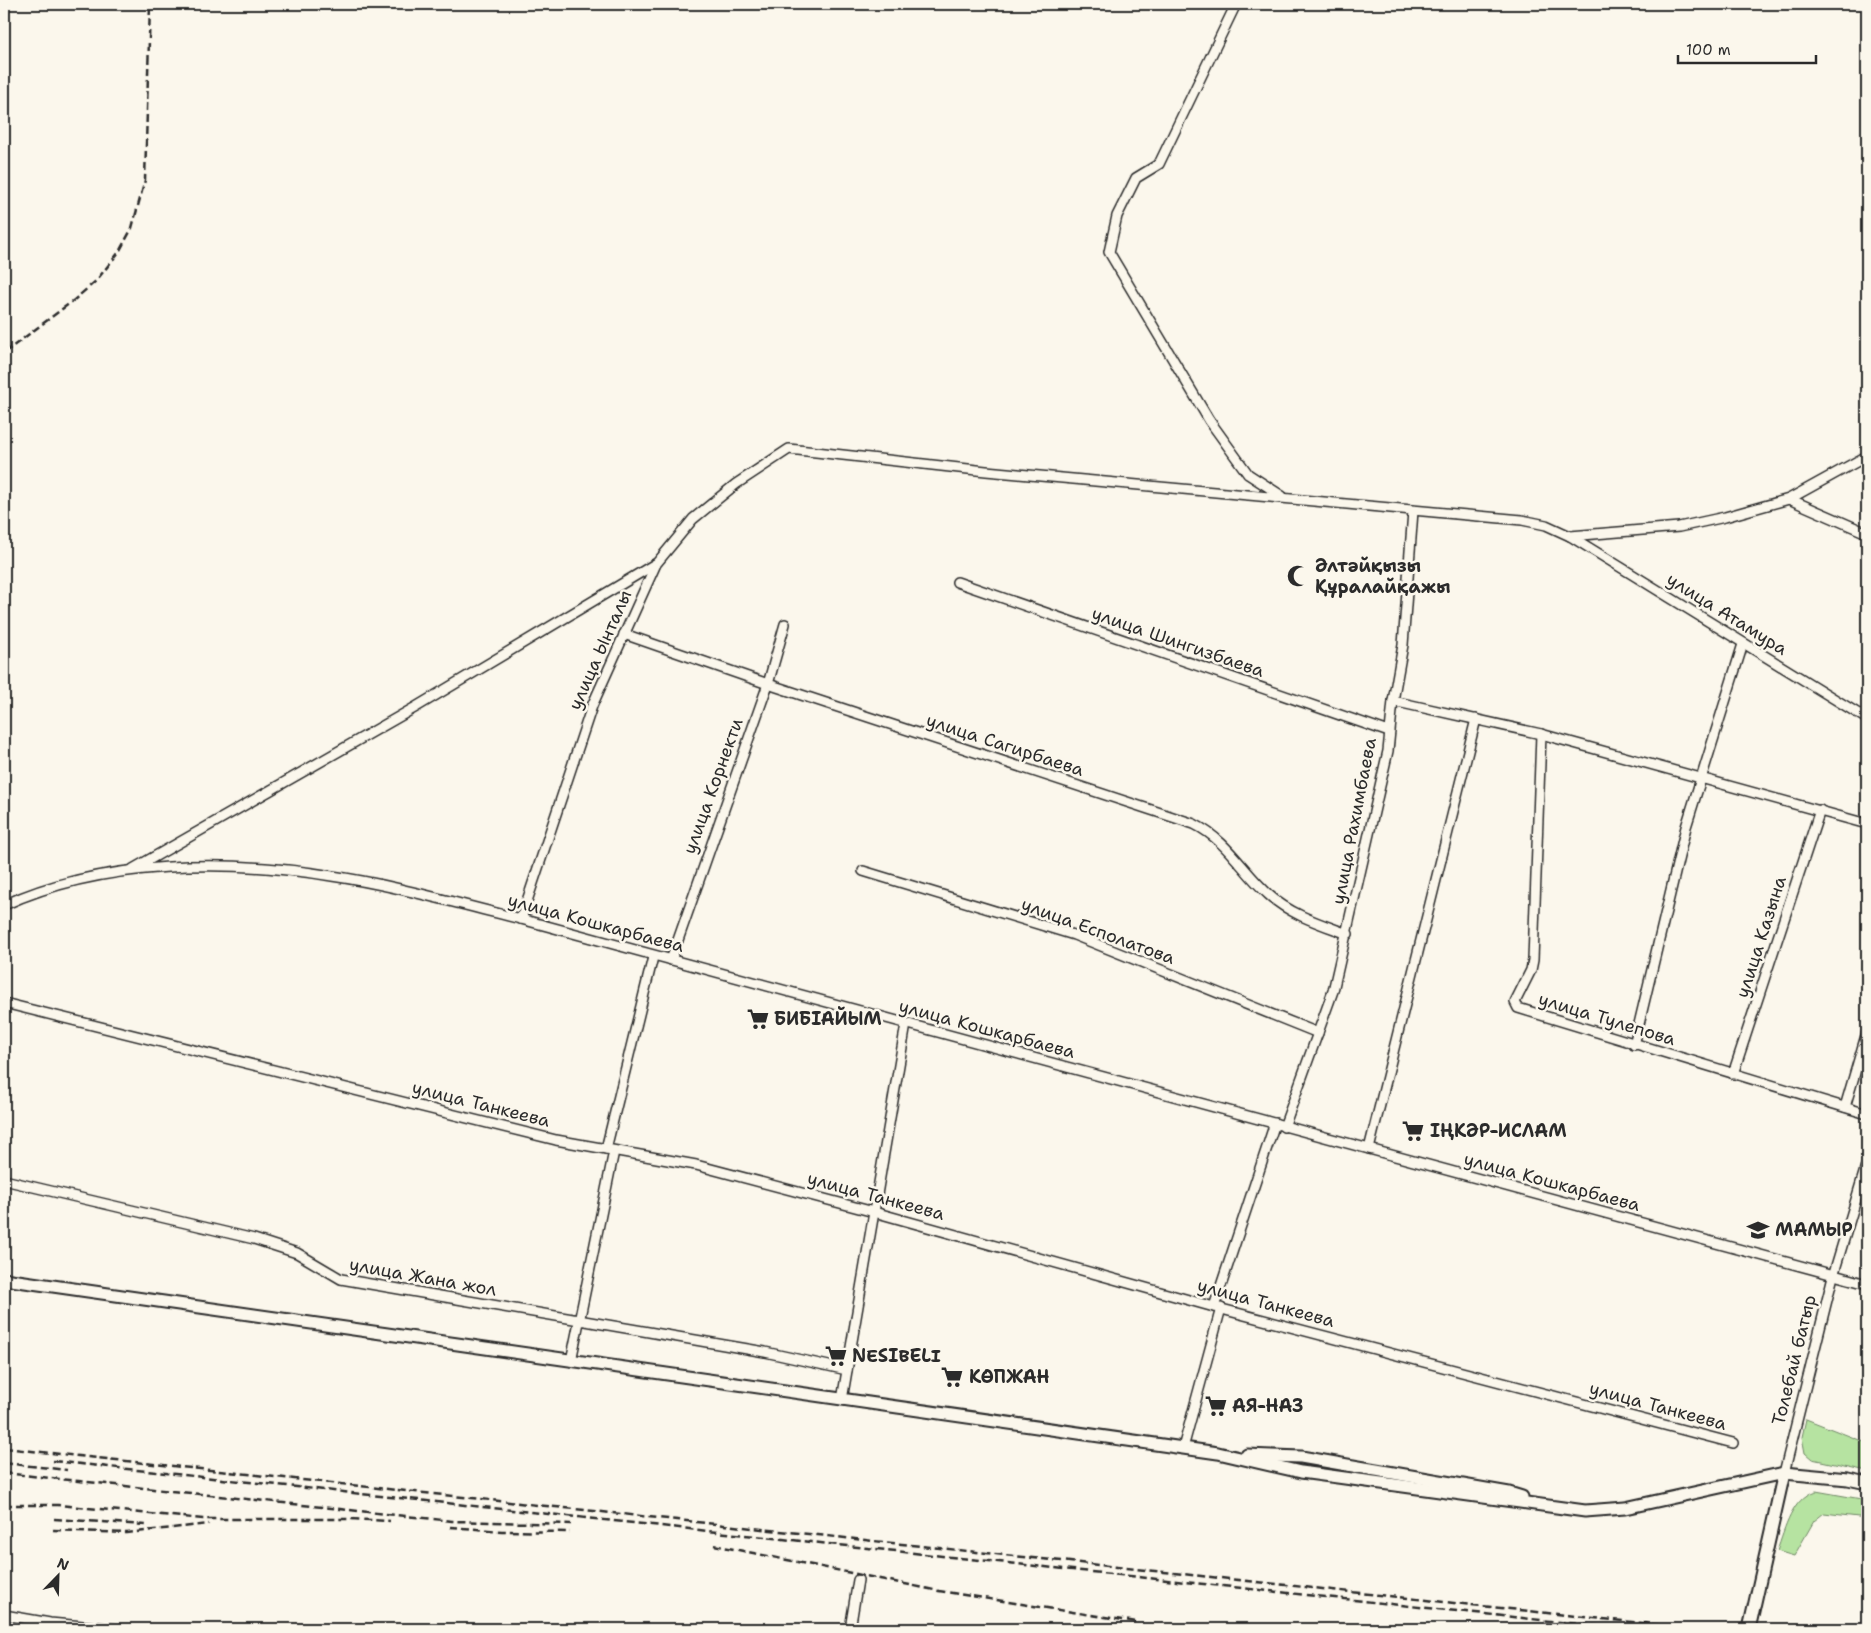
<svg xmlns="http://www.w3.org/2000/svg" width="1871" height="1633" viewBox="0 0 1871 1633" font-family="'Shantell Sans',sans-serif">
	<style>
		.grass { fill: #b6e3a1; stroke: #708766 }
		.lines { fill: none; stroke-linecap: round; stroke-linejoin: round }
		.minor-casing { stroke: #2b2b2b; stroke-width: 12 }
		.major-casing { stroke: #2b2b2b; stroke-width: 15 }
		.minor { stroke: #fbf7ec; stroke-width: 9 }
		.major { stroke: #fbf7ec; stroke-width: 11 }
		.rail { stroke: #2b2b2b; stroke-width: 2.5; stroke-dasharray: 8 4; stroke-linecap: butt }
		.labels { text-anchor: middle; stroke-width: 5; stroke-linejoin: round; paint-order: stroke }
		.poi-label { font-size: 18px; font-weight: bold; fill: #2b2b2b; stroke: #fbf7ec; text-anchor: start }
		.street-label { font-size: 18px; fill: #2b2b2b; stroke: #fbf7ec }
	</style>
	<rect width="100%" height="100%" fill="#fbf7ec"/>
	<filter id="ink" filterUnits="userSpaceOnUse"><feTurbulence type="fractalNoise" baseFrequency=".02" numOctaves="2"/><feDisplacementMap in="SourceGraphic" scale="10" xChannelSelector="R" yChannelSelector="G"/><feConvolveMatrix kernelMatrix="1 2 1 2 8 2 1 2 1" color-interpolation-filters="sRGB"/></filter>
	<g filter="url(#ink)">
		<g class="grass">
			<polygon points="1806,1419 1867,1443 1867,1471 1812,1459 1805,1453 1802,1437"/>
			<path d="M1816,1491L1867,1500V1518L1824,1513L1814,1521L1794,1556L1777,1551C1785,1529 1792,1498 1816,1491Z"/>
		</g>
		<g class="lines">
			<g class="minor-casing">
				<g id="minor">
					<polyline points="1236,4 1159,164 1136,178 1117,216 1109,252 1209,420 1248,474 1282,496"/>
					<polyline points="1789,499 1867,533"/>
					<polyline points="1570,536 1867,719"/>
					<polyline points="957,582 1389,732"/>
					<path d="M624,634L768,684L1194,824C1228,841 1242,871 1269,895C1291,915 1321,924 1348,934"/>
					<polyline points="1393,701 1541,734 1867,824"/>
					<polyline points="1541,734 1533,960 1531,970 1515,1002 1518,1008 1867,1114"/>
					<polyline points="133,869 416,707 655,564"/>
					<polyline points="863,871 1074,935 1318,1033"/>
					<path d="M4,905C102,860 227,859 332,876C395,885 458,904 521,919L1867,1284"/>
					<polyline points="521,919 592,706 656,564 693,519 736,484 789,449 986,471 1522,520 1546,525 1570,536 1679,527 1725,517 1789,499 1867,456"/>
					<polyline points="671,960 768,684 785,624"/>
					<polyline points="4,1003 556,1140 696,1165 874,1212 1214,1307 1733,1443"/>
					<polyline points="1634,1045 1686,827 1743,644"/>
					<polyline points="1733,1074 1820,810"/>
					<polyline points="1845,1107 1867,1032"/>
					<polyline points="1284,1127 1333,991 1388,751 1393,701 1403,645 1413,511"/>
					<polyline points="606,1149 653,957"/>
					<polyline points="1369,1149 1476,719"/>
					<polyline points="4,1180 254,1239 297,1253 341,1279 765,1352 847,1370"/>
					<polyline points="1214,1307 1275,1123"/>
					<polyline points="571,1361 614,1151"/>
					<polyline points="842,1400 906,1024"/>
					<polyline points="1183,1448 1221,1308"/>
					<polyline points="1784,1473 1833,1276 1867,1163"/>
					<polyline points="4,1615 50,1623 116,1629"/>
					<polyline points="850,1629 858,1580"/>
				</g>
			</g>
			<g class="major-casing">
				<g id="major">
					<polyline points="4,1279 1218,1453 1301,1472 1585,1511 1625,1508 1784,1473 1848,1479 1867,1483"/>
					<polyline points="1247,1455 1301,1457 1509,1493 1522,1497"/>
					<polyline points="1749,1629 1784,1473"/>
				</g>
			</g>
			<use href="#minor" class="minor"/>
			<use href="#major" class="major"/>
			<g class="rail">
				<polyline points="4,353 74,300 96,281 119,252 132,228 145,180 150,4"/>
				<polyline points="4,1448 1697,1629"/>
				<polyline points="53,1461 1625,1629"/>
				<polyline points="4,1463 67,1470"/>
				<polyline points="4,1473 452,1521 571,1524"/>
				<polyline points="4,1505 58,1505 203,1519 349,1519 390,1521"/>
				<polyline points="54,1519 147,1525"/>
				<polyline points="450,1527 502,1531 570,1532"/>
				<polyline points="53,1530 127,1533 209,1524"/>
				<polyline points="714,1545 939,1591 1136,1622"/>
			</g>
		</g>
	</g>
	<defs>
		<g id="mosque-bare" transform="scale(1.725)"><path d="M3.5-4.9A6 6 0 1 0 3.5 4.9A5 5 0 1 1 3.5-4.9Z" fill="#2b2b2b" stroke="#fbf7ec" stroke-width="2.5" paint-order="stroke"/></g>
		<g id="supermarket-bare" transform="scale(1.725)"><path d="M-6-5.5h2.5l.6 2H6L4.5 2H-2.5L-4.4-4H-6ZM-1.5 3.2a1.3 1.3 0 1 0 .1 0ZM3 3.2a1.3 1.3 0 1 0 .1 0Z" fill="#2b2b2b" stroke="#fbf7ec" stroke-width="2.5" paint-order="stroke"/></g>
		<g id="school-bare" transform="scale(1.725)"><path d="M0-5L7-2L0 1L-7-2ZM-4 1L0 2.5L4 1V4Q0 6-4 4Z" fill="#2b2b2b" stroke="#fbf7ec" stroke-width="2.5" paint-order="stroke"/></g>
	</defs>
	<g fill-rule="evenodd">
		<use href="#mosque-bare" x="1298" y="576"/>
		<use href="#supermarket-bare" x="758" y="1019"/>
		<use href="#supermarket-bare" x="1413" y="1131"/>
		<use href="#school-bare" x="1758" y="1230"/>
		<use href="#supermarket-bare" x="836" y="1356"/>
		<use href="#supermarket-bare" x="952" y="1377"/>
		<use href="#supermarket-bare" x="1216" y="1406"/>
	</g>
	<g class="labels">
		<g class="poi-label">
			<text x="1315" y="572">Әлтәйқызы<tspan x="1315" dy="21">Құралайқажы</tspan></text>
			<text x="774" y="1025">БИБІАЙЫМ</text>
			<text x="1430" y="1137">ІҢКӘР-ИСЛАМ</text>
			<text x="1775" y="1236">МАМЫР</text>
			<text x="852" y="1362">NESIBELI</text>
			<text x="969" y="1383">КӨПЖАН</text>
			<text x="1232" y="1412">АЯ-НАЗ</text>
		</g>
		<g class="street-label">
			<text transform="translate(1727 614) rotate(32)" y="6">улица Атамура</text>
			<text transform="translate(1178 642) rotate(19)" y="6">улица Шингизбаева</text>
			<text transform="translate(600 650) rotate(-66)" y="6">улица Ынталы</text>
			<text transform="translate(1005 745) rotate(18)" y="6">улица Сагирбаева</text>
			<text transform="translate(713 786) rotate(-70)" y="6">улица Корнекти</text>
			<text transform="translate(1354 821) rotate(-79)" y="6">улица Рахимбаева</text>
			<text transform="translate(596 923) rotate(15)" y="6">улица Кошкарбаева</text>
			<text transform="translate(1098 931) rotate(20)" y="6">улица Есполатова</text>
			<text transform="translate(1761 937) rotate(-72)" y="6">улица Казына</text>
			<text transform="translate(1607 1019) rotate(17)" y="6">улица Тулепова</text>
			<text transform="translate(987 1029) rotate(15)" y="6">улица Кошкарбаева</text>
			<text transform="translate(481 1104) rotate(14)" y="6">улица Танкеева</text>
			<text transform="translate(1552 1182) rotate(15)" y="6">улица Кошкарбаева</text>
			<text transform="translate(876 1196) rotate(15)" y="6">улица Танкеева</text>
			<text transform="translate(423 1277) rotate(10)" y="6">улица Жана жол</text>
			<text transform="translate(1266 1303) rotate(15)" y="6">улица Танкеева</text>
			<text transform="translate(1794 1360) rotate(-76)" y="6">Толебай батыр</text>
			<text transform="translate(1658 1406) rotate(15)" y="6">улица Танкеева</text>
		</g>
	</g>
	<rect width="1871" height="1633" fill="none" stroke="#fbf7ec" stroke-width="20"/>
	<rect x="10" y="10" width="1851" height="1613" fill="none" stroke="#2b2b2b" stroke-width="2" filter="url(#ink)"/>
	<g transform="translate(58 1576) rotate(23)" stroke="#fbf7ec" stroke-width="4" paint-order="stroke">
	<path d="M0-4L9 19L0 12L-9 19Z" fill="#2b2b2b"/>
	<text y="-8" font-size="14" font-weight="bold" text-anchor="middle" fill="#2b2b2b">N</text>
	</g>
	<path d="M1678 55v8h138v-8" fill="none" stroke="#2b2b2b" stroke-width="2.5"/>
	<text x="1686" y="55" font-size="15" fill="#2b2b2b" stroke="#fbf7ec" stroke-width="4" paint-order="stroke">100 m</text>
</svg>
